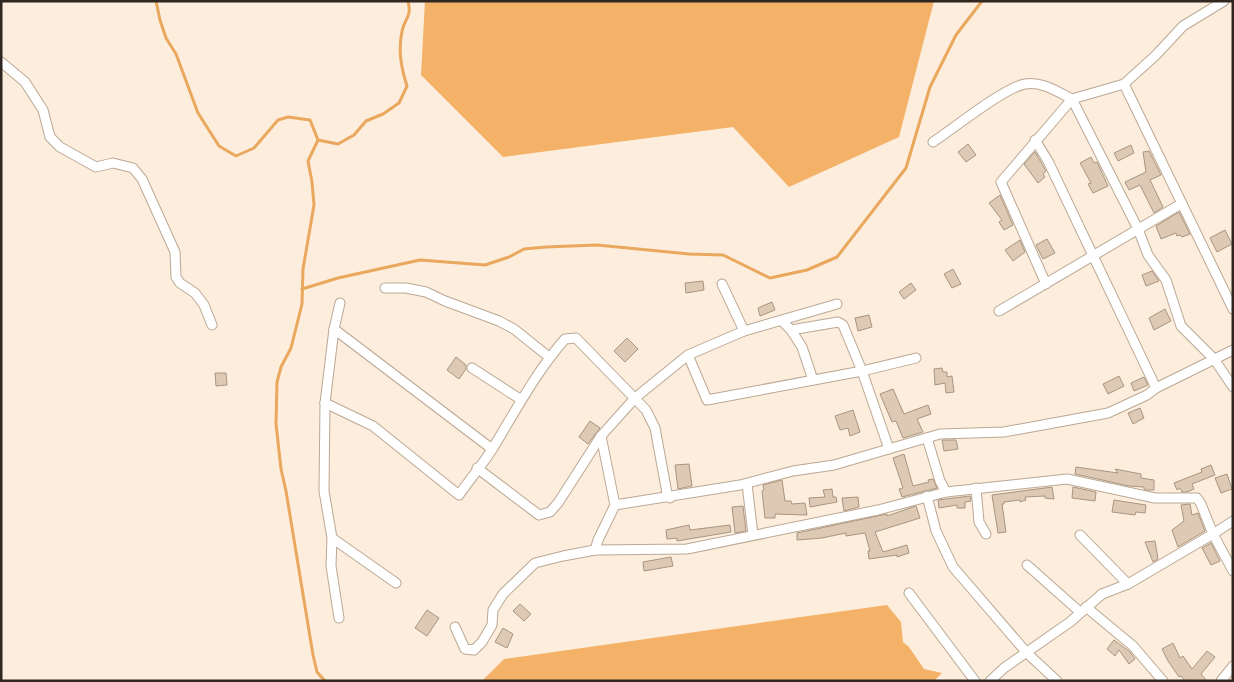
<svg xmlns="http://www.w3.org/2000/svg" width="1234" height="682" viewBox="0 0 1234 682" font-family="'Fira Sans Condensed',sans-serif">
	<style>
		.forest { fill: #f4b268 }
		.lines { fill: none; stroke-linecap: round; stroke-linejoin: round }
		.stream { stroke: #e9a85e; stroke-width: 3 }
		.building { fill: #ddc9b4; stroke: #a89582 }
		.minor-casing { stroke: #bba894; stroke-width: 11 }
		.minor { stroke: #fff; stroke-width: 9 }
	</style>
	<rect width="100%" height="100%" fill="#fdeddc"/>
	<g class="forest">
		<polygon points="425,1 934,1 899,137 789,187 733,127 503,157 421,75"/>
		<polygon points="887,605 901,622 903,642 909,647 924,669 942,673 934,681 482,681 504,659"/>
	</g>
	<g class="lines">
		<g class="stream">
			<polyline points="156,1 160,20 166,38 176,54 198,113 219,146 236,156 254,148 278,120 288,117 310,120 318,140 308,161 312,182 314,205 303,269 302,304 291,348 281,367 277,382 276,424 281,469 286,491 313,655 317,672 325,681"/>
			<path d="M318,140L338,144L354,135L366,121L383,114L399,103L407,86C401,67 398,51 402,31C405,17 412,18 408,1"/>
			<polyline points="302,289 338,278 420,260 485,265 509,257 524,249 546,247 597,245 689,254 723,255 770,278 807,270 837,257 906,168 930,87 956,35 982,1"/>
		</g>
	</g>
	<g class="building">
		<polygon points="968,144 976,155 966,162 958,152"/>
		<polygon points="1131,145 1134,153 1118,161 1114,153"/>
		<polygon points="1149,151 1161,175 1150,180 1163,207 1154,213 1140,185 1129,190 1125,182 1146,172 1143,152"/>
		<polygon points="1035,152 1046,171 1043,174 1045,177 1038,183 1024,164"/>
		<polygon points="1091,157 1094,163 1097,162 1108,186 1093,193 1088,184 1091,183 1080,163"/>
		<polygon points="1000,195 1013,225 1004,230 999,222 1002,220 989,203"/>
		<polygon points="1179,212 1190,234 1182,237 1180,235 1177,236 1176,233 1161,239 1156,226"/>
		<polygon points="1225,230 1232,244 1217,252 1210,238"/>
		<polygon points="1047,239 1055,253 1043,259 1036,245"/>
		<polygon points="1020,240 1025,252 1013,261 1005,250"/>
		<polygon points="953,269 961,284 952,288 944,274"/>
		<polygon points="1152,271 1159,281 1146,286 1142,275"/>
		<polygon points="703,281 704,290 686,293 685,283"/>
		<polygon points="911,283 916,290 904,299 899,292"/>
		<polygon points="772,302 775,310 760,316 758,308"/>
		<polygon points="1165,309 1171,321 1154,330 1149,318"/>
		<polygon points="869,315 872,327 858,331 855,318"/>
		<polygon points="627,338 638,349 625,362 614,351"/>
		<polygon points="456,357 466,365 466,369 459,379 447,370"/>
		<polygon points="942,368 943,372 947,372 947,377 952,376 954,392 946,393 945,383 935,385 934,369"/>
		<polygon points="215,373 226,373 227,385 216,386"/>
		<polygon points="1119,376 1124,386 1108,394 1103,384"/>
		<polygon points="1144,377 1148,385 1134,391 1131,383"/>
		<polygon points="893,389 904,414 928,405 931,414 917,419 923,432 903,438 896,421 892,422 880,394"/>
		<polygon points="1140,408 1144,418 1133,424 1128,413"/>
		<polygon points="853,410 860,432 850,436 848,428 840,430 835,416"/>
		<polygon points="590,421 600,428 588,444 579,437"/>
		<polygon points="942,440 956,440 958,449 944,451"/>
		<polygon points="904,454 913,486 929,482 928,480 933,479 937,488 902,497 899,489 903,488 893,458"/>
		<polygon points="689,464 692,486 678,489 675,465"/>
		<polygon points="1211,465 1215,475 1192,484 1194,489 1187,492 1182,492 1180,488 1177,490 1174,483 1202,472 1201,469"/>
		<polygon points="1076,467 1118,473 1115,469 1141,474 1141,478 1154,480 1154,490 1146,490 1144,489 1144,487 1129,486 1075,474"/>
		<polygon points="1227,474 1232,489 1221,493 1215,478"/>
		<polygon points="782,480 785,501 791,501 792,504 805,503 807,515 775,514 775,518 765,518 762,491 764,490 763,485"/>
		<polygon points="1052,487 1054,499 1045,498 1045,496 1025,497 1026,500 1020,502 1020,500 1004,502 1004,504 1002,504 1006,532 998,533 992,495"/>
		<polygon points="1073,487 1096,492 1095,501 1072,498"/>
		<polygon points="832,489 833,497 836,497 837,502 810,507 809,498 825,497 823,490"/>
		<polygon points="970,496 971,501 965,502 965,508 957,508 957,505 939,508 938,500"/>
		<polygon points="858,497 859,507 844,511 842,498"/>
		<polygon points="1114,500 1146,505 1145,513 1136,512 1135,515 1112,512"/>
		<polygon points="1190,504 1192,515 1198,513 1205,531 1178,547 1172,530 1184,521 1181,505"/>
		<polygon points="743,506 746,531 735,533 732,507"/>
		<polygon points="916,506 920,518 875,532 883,552 907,545 909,553 897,557 897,555 869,559 868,551 870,551 865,533 846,536 846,533 822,538 797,540 797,533 887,514 887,516"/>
		<polygon points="689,525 690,530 730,525 731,532 677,541 677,538 667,539 666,530"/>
		<polygon points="1155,541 1158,559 1153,562 1145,542"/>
		<polygon points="1211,543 1220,561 1211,565 1202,548"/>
		<polygon points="671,557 673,566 644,571 643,562"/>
		<polygon points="520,604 531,614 524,621 513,611"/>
		<polygon points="427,610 439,618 427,636 415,628"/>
		<polygon points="503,628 513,634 507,648 495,642"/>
		<polygon points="1114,640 1130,652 1135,659 1129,664 1119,650 1115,656 1107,649"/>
		<polygon points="1173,643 1180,658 1183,656 1192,669 1207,651 1215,657 1201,674 1207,681 1185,681 1181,676 1179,677 1168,661 1162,649"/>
	</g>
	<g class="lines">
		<g class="minor-casing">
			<g id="minor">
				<polyline points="1,62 25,82 43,110 50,137 60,147 96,167 113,163 133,168 142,179 175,252 176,277 180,283 195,293 204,305 212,325"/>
				<polyline points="1124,84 1233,309"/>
				<polyline points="1035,140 1048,161 1156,388"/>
				<path d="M933,142C953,129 1005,87 1025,84C1042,81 1058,92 1072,99L1124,84L1156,55L1183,26L1224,1"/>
				<polyline points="722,284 744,331"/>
				<polyline points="1046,284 1001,182 1072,99 1138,229 1148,255 1166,280 1181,326 1214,359 1233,387"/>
				<polyline points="385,288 406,288 426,292 445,301 499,321 514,329 549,357"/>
				<polyline points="340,303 334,329 325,403 324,491 332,538 396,583"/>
				<polyline points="999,311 1181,204"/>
				<polyline points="782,321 791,330 838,322 843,325 862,371 889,449"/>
				<polyline points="334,329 492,449"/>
				<polyline points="791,330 802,347 813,380"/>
				<polyline points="688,355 707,400 862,371 916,358"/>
				<polyline points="472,368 520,399"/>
				<path d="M325,403L373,426L459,495C470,479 483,464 493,448C516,410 536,372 565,339L576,338L646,410L655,428L667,493L670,498"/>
				<polyline points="601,436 615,505"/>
				<polyline points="927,438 940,481 946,492"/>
				<polyline points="477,468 539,515 550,512 558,503 601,436 635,398 688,355 744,331 837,304"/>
				<polyline points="747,484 753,535"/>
				<polyline points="976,488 979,522 986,534"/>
				<polyline points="927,496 936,531 953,567 1027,653 1057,681"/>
				<polyline points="1080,535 1128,584"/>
				<polyline points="332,538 331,566 339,618"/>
				<polyline points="595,550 598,540 615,505 740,485 793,471 834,465 940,434 1004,432 1108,413 1147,395 1156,388 1233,350"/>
				<polyline points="1027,565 1080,612"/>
				<polyline points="909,593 975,681"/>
				<polyline points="1086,607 1133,646 1163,681"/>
				<polyline points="455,627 465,649 474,650 482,642 492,625 493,610 503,594 535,563 563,556 595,550 687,549 878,510 946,492 1067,479 1155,498 1197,498 1201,504 1213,534 1233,571"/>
				<polyline points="990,681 1004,668 1070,622 1102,594 1128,584 1213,534 1233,521"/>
				<polyline points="1221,681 1233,666"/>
			</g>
		</g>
		<use href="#minor" class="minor"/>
	</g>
	<rect width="1234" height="682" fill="none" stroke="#2f2720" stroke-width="5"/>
</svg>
